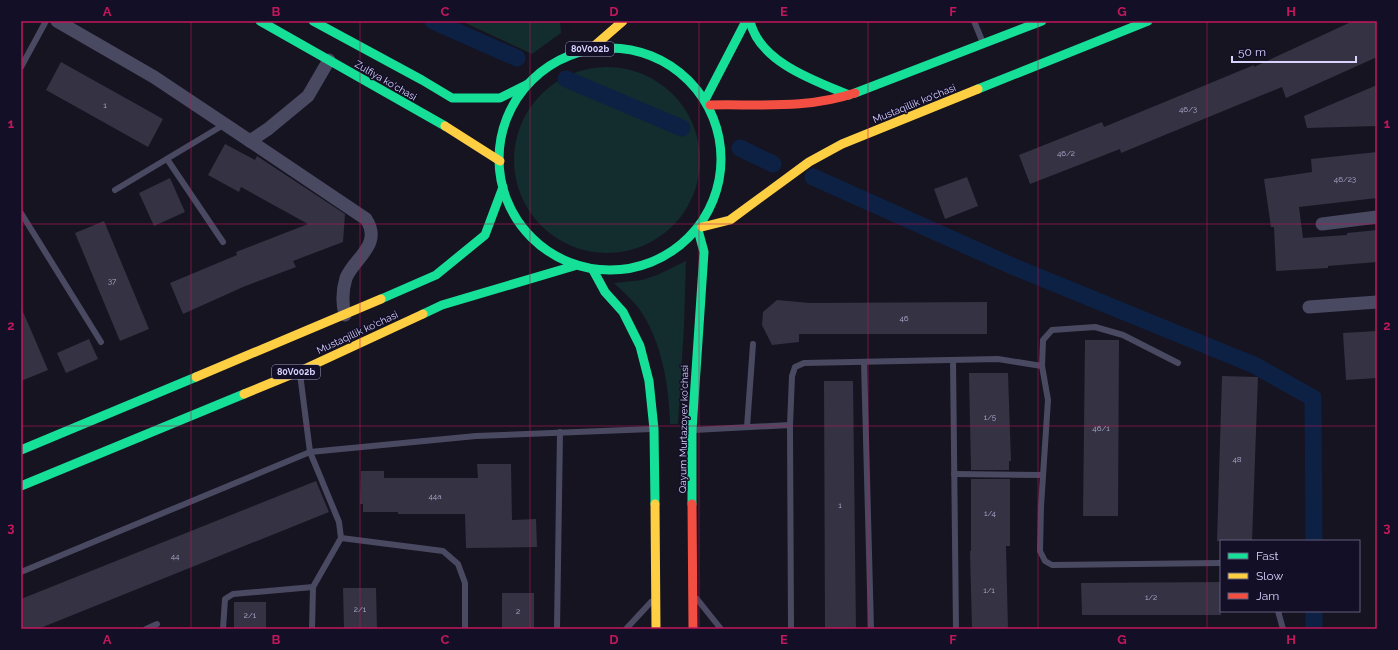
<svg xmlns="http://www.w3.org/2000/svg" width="1398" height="650" viewBox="0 0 1398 650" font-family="Raleway,sans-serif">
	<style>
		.green { fill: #132c2d }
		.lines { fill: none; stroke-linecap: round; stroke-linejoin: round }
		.canal { stroke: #0d2144; stroke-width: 17 }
		.building { fill: #343243 }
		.lane { stroke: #4a4962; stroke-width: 6 }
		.street { stroke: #4a4962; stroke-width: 13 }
		.fast { stroke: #16e098; stroke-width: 9 }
		.slow { stroke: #ffcf43; stroke-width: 9 }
		.jam { stroke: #f24e42; stroke-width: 9 }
		.grid { fill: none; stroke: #c2185b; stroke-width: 1; stroke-opacity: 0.55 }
		.labels { text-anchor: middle; stroke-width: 3; stroke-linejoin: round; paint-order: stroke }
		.number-label { font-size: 8px; fill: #b0acd0 }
		.shield { fill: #130f26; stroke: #9e99be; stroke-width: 1 }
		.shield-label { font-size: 9px; font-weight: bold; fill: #d9d4ff }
		.street-label { font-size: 10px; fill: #d9d4ff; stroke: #130f26 }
		.neatline { fill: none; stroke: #c2185b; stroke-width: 1.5 }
		.grid-label { font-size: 13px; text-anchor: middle; font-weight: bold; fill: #c2185b }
	</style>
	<rect width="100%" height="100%" fill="#161421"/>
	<g class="green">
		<polygon points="461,21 560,21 561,33 532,54"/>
		<circle cx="607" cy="160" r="93"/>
		<path d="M686,261L684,326L678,424H670C669,386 662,342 640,310C633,300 623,292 614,283L642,280L657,275Z"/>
	</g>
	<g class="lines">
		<g class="canal">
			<polyline points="433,21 517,58"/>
			<polyline points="566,79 682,128"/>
			<polyline points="740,148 773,164"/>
			<polyline points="813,177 1012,266 1254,365 1313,398 1314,541"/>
			<polyline points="1314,629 1314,611"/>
		</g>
	</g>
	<g class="building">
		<polygon points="1353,21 1377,21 1377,57 1286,98 1282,87 1121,153 1120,149 1030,184 1019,155 1102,122 1104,127 1254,65 1254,67"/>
		<polygon points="61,62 163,119 148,147 46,90"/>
		<polygon points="1377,85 1377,126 1307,128 1304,116"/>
		<polygon points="225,144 255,160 257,156 345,214 343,242 293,261 296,267 243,287 183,314 170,283 237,255 236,252 308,224 241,187 239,192 208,175"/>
		<polygon points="1377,152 1377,198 1299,207 1303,238 1347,235 1347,233 1377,230 1377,262 1328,266 1328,268 1276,271 1274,227 1271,227 1264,179 1312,172 1311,159"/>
		<polygon points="967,177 978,206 945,219 934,189"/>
		<polygon points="170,178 185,212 154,226 139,193"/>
		<polygon points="104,221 149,329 120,341 75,233"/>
		<polygon points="777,300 810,303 987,302 987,334 799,334 799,342 772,345 762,325 763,312"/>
		<polygon points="21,307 48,370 21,381"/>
		<polygon points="1377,331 1377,378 1346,380 1343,333"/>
		<polygon points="89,339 98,359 66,373 57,353"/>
		<polygon points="1085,340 1119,340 1118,516 1083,516"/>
		<polygon points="969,373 1008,373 1011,461 1009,461 1009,470 971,470"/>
		<polygon points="1222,376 1258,377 1252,541 1217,541"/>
		<polygon points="824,381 853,381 856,629 825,629"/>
		<polygon points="477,464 511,464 512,520 536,519 537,547 466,548 465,514 398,514 398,512 363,512 363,504 360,504 361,471 384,471 384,478 478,478"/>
		<polygon points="971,479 1010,479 1010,546 1006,546 1008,629 972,629 970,551 971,551"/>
		<polygon points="316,481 329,512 38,629 21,629 21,599"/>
		<polygon points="1221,582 1221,615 1082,615 1081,583"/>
		<polygon points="343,588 376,588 377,629 344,629"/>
		<rect x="502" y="593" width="32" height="36"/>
		<rect x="234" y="602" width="32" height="27"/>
	</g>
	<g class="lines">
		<g class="lane">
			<polyline points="974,21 983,43"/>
			<polyline points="21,67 46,21"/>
			<polyline points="167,159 223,242"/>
			<polyline points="115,190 225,124"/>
			<polyline points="21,213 101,342"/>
			<polyline points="953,360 956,629"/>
			<polyline points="864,362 871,629"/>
			<polyline points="1042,366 1043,340 1052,330 1095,327 1123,335 1178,363"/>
			<polyline points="790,425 792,376 795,367 804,363 998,359 1042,366 1048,400 1041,506 1040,551 1045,561 1052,565 1221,563"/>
			<polyline points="747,427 753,344"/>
			<polyline points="694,430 790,425 791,629"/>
			<polyline points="954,474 1043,475"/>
			<polyline points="341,538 443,551 458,564 465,583 465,629"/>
			<polyline points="21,572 310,452 476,436 652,429"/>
			<polyline points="697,599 721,629"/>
			<polyline points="1278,611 1283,629"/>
			<polyline points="146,629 157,624"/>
			<polyline points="223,629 225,599 233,594 313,587 341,538 339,522 310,452 300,374"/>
			<polyline points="312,629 313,587"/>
			<polyline points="557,629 560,432"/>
			<polyline points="626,629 651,602"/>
		</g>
		<g class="street">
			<polyline points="57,21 154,77 250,141 268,129 308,96 329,60"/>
			<path d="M250,141L366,219C383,245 354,258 346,278C342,291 342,303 345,315"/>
			<polyline points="1322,224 1377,217"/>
			<polyline points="1309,307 1377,302"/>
		</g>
		<g class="fast">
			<polyline points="260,21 445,126"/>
			<polyline points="313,21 422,80 452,98 500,98 528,84"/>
			<path d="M750,21C759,62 815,81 849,95"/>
			<circle cx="610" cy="159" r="111"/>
			<polyline points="978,89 1148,21"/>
			<polyline points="855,93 1042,21"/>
			<polyline points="706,98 746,21"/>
			<polyline points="593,270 605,292 623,312 640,346 649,381 654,429 655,504"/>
			<polyline points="381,299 436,275 485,235 503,187"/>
			<polyline points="423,314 442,305 574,266"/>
			<polyline points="21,450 196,377"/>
			<polyline points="21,486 244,394"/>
			<polyline points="692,504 692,430 704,252 698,230"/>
		</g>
		<g class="slow">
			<polyline points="592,48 623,21"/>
			<polyline points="445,126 500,161"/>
			<polyline points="702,227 730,220 809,162 842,144 978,89"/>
			<polyline points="196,377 381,299"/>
			<polyline points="244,394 300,371 423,314"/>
			<polyline points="655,504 656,629"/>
		</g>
		<g class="jam">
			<path d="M710,105C759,104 808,109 855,93"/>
			<polyline points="692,504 693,629"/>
		</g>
	</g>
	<path class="grid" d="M191,21V629M360,21V629M530,21V629M699,21V629M868,21V629M1038,21V629M1207,21V629M21,224H1377M21,426H1377"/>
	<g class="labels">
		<g class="number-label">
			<text x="105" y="108">1</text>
			<text x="1188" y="112">46/3</text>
			<text x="1066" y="156">46/2</text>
			<text x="1345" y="182">46/23</text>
			<text x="112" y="284">37</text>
			<text x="904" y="321">46</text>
			<text x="990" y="420">1/5</text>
			<text x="1101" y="431">46/1</text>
			<text x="1237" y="462">48</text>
			<text x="435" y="499">44a</text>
			<text x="840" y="508">1</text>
			<text x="990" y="516">1/4</text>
			<text x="175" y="559">44</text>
			<text x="989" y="593">1/1</text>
			<text x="1151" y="600">1/2</text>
			<text x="360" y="612">2/1</text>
			<text x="518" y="614">2</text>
			<text x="250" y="618">2/1</text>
		</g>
		<g class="shield">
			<rect x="566" y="42" width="48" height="14" rx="3"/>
			<rect x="272" y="365" width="48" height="14" rx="3"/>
		</g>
		<g class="shield-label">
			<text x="590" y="52">80V002b</text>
			<text x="296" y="375">80V002b</text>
		</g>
		<g class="street-label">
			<text transform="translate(386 80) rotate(30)" y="4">Zulfiya ko'chasi</text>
			<text transform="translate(914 103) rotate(-22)" y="4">Mustaqillik ko'chasi</text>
			<text transform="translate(357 332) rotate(-25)" y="4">Mustaqillik ko'chasi</text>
			<text transform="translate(683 429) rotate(-89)" y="4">Qayum Murtazoyev ko'chasi</text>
		</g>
	</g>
	<rect width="1398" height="650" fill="none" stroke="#130f26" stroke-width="44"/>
	<rect x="1220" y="540" width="140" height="72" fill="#130f26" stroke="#625e7d"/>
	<rect x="1228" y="553" width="20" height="6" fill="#16e098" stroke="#625e7d"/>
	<text x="1256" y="560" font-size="12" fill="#d9d4ff">Fast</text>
	<rect x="1228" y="573" width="20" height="6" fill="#ffcf43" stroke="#625e7d"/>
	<text x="1256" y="580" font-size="12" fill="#d9d4ff">Slow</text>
	<rect x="1228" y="593" width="20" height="6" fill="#f24e42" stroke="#625e7d"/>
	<text x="1256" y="600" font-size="12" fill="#d9d4ff">Jam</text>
	<path d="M1232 56v6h124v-6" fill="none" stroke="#d9d4ff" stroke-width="2"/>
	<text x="1238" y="56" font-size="12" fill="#d9d4ff" stroke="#130f26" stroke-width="3" paint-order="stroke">50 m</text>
	<rect x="22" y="22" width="1354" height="606" class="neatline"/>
	<g class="grid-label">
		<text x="107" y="16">A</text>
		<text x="276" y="16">B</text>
		<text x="445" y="16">C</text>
		<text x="614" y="16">D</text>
		<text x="784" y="16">E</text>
		<text x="953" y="16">F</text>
		<text x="1122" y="16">G</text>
		<text x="1291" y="16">H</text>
		<text x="11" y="128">1</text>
		<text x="1387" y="128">1</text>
		<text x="11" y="330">2</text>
		<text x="1387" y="330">2</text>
		<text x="11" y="532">3</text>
		<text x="1387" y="532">3</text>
		<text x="107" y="644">A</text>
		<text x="276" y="644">B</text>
		<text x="445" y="644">C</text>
		<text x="614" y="644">D</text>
		<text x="784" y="644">E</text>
		<text x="953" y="644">F</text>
		<text x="1122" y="644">G</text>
		<text x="1291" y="644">H</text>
	</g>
</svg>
